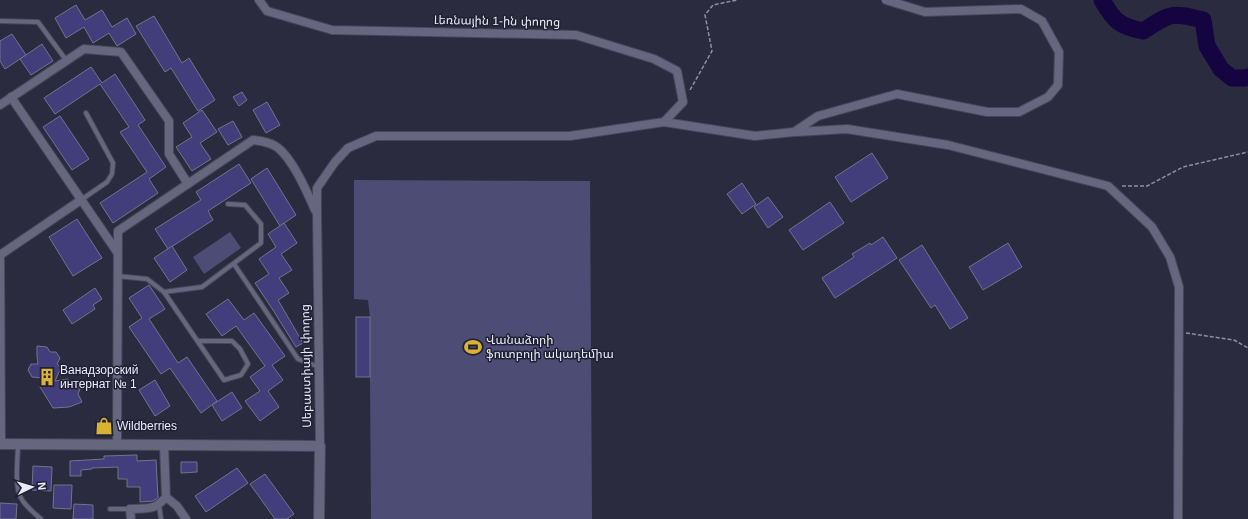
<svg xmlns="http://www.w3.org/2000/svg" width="1248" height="519" viewBox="0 0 1248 519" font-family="Arial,'Noto Sans Armenian',sans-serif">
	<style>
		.green { fill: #4d4c74 }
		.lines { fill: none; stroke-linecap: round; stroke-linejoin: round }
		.river { stroke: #14043f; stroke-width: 17 }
		.building { fill: #423d7b; stroke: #73738c }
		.service-casing { stroke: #474758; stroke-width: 6 }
		.minor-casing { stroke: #474758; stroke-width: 10 }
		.tertiary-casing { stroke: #474758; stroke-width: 12 }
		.path { stroke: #8f8fa0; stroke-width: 1.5; stroke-dasharray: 4 2; stroke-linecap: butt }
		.service { stroke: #66667f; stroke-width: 4 }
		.minor { stroke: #66667f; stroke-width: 8 }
		.tertiary { stroke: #66667f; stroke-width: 10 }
		.labels { text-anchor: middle; stroke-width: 3; stroke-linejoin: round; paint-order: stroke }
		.street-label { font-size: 12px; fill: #eaeaf8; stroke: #212135 }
		.poi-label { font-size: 12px; fill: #eaeaf8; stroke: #212135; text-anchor: start }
	</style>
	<rect width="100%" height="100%" fill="#2b2b40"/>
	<g class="green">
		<polygon points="354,180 590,181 592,519 371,519 370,377 356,377 356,317 370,317 368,300 354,299"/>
		<polygon points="230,232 241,248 204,274 193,257"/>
	</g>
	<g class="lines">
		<path class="river" d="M1102,0C1114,21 1119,26 1143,31C1171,13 1170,12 1203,20L1207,46L1221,69L1232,78H1245L1248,77"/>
	</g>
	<g class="building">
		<polygon points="76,5 85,20 102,10 112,27 127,18 136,34 117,46 109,33 93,43 84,27 66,38 55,18"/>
		<polygon points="154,16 182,63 189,58 215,100 198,111 171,68 165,72 136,26"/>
		<polygon points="12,34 26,55 5,69 0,61 0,41"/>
		<polygon points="42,44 53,61 31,75 20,59"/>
		<polygon points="91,67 102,83 115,74 145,120 138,125 166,167 149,179 158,193 113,223 100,203 147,172 120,132 129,127 100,84 55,114 44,98"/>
		<polygon points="242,92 247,100 239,106 233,97"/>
		<polygon points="267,102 280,125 266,133 253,110"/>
		<polygon points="202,110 217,132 200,143 211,159 192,171 176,147 192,137 183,123"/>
		<polygon points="60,116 89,159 72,170 43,127"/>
		<polygon points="233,121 242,137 228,145 218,129"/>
		<polygon points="872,153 888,178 851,202 835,177"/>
		<polygon points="239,164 251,183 208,211 213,220 168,249 155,229 201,200 196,192"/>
		<polygon points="267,168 296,215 280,226 251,179"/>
		<polygon points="742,183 756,204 742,214 727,194"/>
		<polygon points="768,197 783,217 768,228 754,207"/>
		<polygon points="830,202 844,223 803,250 789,230"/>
		<polygon points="77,219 102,258 73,276 49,237"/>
		<polygon points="284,223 297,243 281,254 292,270 279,278 289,293 278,300 303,343 296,347 273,310 255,283 269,274 259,259 276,247 268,234"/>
		<polygon points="883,237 897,258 835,298 822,278 854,257 852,254 870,243 871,245"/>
		<polygon points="1008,243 1022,267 983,290 969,267"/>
		<polygon points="922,245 968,318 950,329 935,305 931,308 899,260"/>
		<polygon points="172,246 187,270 170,282 154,258"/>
		<polygon points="149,285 165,309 149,319 178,363 187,357 217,401 201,413 170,368 161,374 129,327 142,318 129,298"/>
		<polygon points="95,288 102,299 93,305 95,309 72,324 63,310"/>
		<polygon points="228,299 244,320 254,313 285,356 272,365 283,380 268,391 279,407 260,421 245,401 260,391 250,377 265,366 236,326 222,336 206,314"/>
		<rect x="356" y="317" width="14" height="60"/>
		<polygon points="37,346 47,347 50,352 56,352 60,358 57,364 61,368 55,381 68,379 70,384 77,383 80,389 78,394 82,402 69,407 53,408 40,387 43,378 32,377 28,370 31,364 38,364 37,356"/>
		<polygon points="155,380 170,406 155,416 139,390"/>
		<polygon points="232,392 242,408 222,421 212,405"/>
		<polygon points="97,421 111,422 110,432 97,431"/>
		<polygon points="137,455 137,461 156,460 158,498 153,501 140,502 140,487 127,487 127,479 118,479 118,467 92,468 92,469 81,470 81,476 70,476 70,461 104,459 104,456"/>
		<polygon points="181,462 197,462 197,472 181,473"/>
		<polygon points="33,466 52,467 51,491 32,490"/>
		<polygon points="237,468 248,483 206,512 195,496"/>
		<polygon points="265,474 294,514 287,519 275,519 250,484"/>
		<polygon points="54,485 72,485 71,509 53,508"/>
		<polygon points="0,503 17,504 16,519 0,519"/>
		<polygon points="74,504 93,505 93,519 73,519"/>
	</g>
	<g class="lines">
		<g class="service-casing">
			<g id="service">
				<polyline points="0,21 38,22 66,60"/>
				<polyline points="81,200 107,182 112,174 113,163 86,113"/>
				<polyline points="234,264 298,359 319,367"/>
				<polyline points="117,276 147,279 164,292 202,287 261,243 261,224 245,205 228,204"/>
				<polyline points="164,292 224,380 241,375 248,364 240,349 232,341 198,341"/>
				<path d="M18,444C18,458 14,486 21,498C26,507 34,513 41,519"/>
				<polyline points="159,505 161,519"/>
				<polyline points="110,509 130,509"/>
			</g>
		</g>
		<g class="minor-casing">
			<g id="minor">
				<polyline points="259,0 267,11 332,30 576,35 654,59 677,71 683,102 664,122"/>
				<polyline points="11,97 117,252"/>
				<polyline points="0,105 84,49 121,52 169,121 169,154 188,184"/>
				<polyline points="796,132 847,129 948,145 1108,186 1152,227 1170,257 1179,287 1178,519"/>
				<polyline points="1,444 0,255 81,200"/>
				<path d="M117,445L118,231L253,140C261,141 270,142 277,147C293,159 307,192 315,210"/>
				<polyline points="164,445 166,497 177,506 186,519"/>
				<polyline points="320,446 317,213 317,188 335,162 348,148 376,136 570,136 664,122 755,136 794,132 818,116 897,94 987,112 1019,112 1048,97 1058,85 1059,52 1042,21 1021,9 925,12 886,0"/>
				<path d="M131,519L130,509C148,508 154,511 166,497"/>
			</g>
		</g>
		<g class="tertiary-casing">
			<polyline id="tertiary" points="0,444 320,446 319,519"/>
		</g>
		<g class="path">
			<polyline points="690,90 712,51 705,15 713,5 737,0"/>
			<polyline points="1122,186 1147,186 1183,167 1248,152"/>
			<polyline points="1186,333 1234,340 1248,348"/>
		</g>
		<use href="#service" class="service"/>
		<use href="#minor" class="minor"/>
		<use href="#tertiary" class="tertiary"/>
	</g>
	<defs>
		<g id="stadium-bare" transform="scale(1.38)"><path d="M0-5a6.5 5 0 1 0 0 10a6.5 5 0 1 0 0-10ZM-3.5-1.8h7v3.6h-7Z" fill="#dab333" stroke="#212135" stroke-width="2.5" paint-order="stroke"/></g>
		<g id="building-bare" transform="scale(1.38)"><path d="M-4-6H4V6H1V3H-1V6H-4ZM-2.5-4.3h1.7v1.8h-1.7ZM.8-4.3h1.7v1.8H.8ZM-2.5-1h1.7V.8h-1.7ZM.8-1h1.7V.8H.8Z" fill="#dab333" stroke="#212135" stroke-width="2.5" paint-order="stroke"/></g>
		<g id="shop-bare" transform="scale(1.38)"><path d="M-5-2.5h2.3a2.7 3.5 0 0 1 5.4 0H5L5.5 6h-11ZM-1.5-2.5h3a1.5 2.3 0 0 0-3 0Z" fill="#dab333" stroke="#212135" stroke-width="2.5" paint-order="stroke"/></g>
	</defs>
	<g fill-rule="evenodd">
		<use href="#stadium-bare" x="473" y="347"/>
		<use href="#building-bare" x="47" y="377"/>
		<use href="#shop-bare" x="104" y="426"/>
	</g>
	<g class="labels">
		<g class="street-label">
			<text transform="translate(497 21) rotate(1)" y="4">Լեռնային 1-ին փողոց</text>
			<text transform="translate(306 366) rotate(-91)" y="4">Սեբաստիայի փողոց</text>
		</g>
		<g class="poi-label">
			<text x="486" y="344">Վանաձորի<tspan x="486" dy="14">ֆուտբոլի ակադեմիա</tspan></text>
			<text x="60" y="374">Ванадзорский<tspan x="60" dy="14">интернат № 1</tspan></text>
			<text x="117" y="430">Wildberries</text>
		</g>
	</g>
	<g transform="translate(32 487) rotate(85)" stroke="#212135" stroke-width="3" paint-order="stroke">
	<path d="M0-3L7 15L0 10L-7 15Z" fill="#eaeaf8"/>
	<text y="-6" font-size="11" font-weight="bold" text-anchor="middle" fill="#eaeaf8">N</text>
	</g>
</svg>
